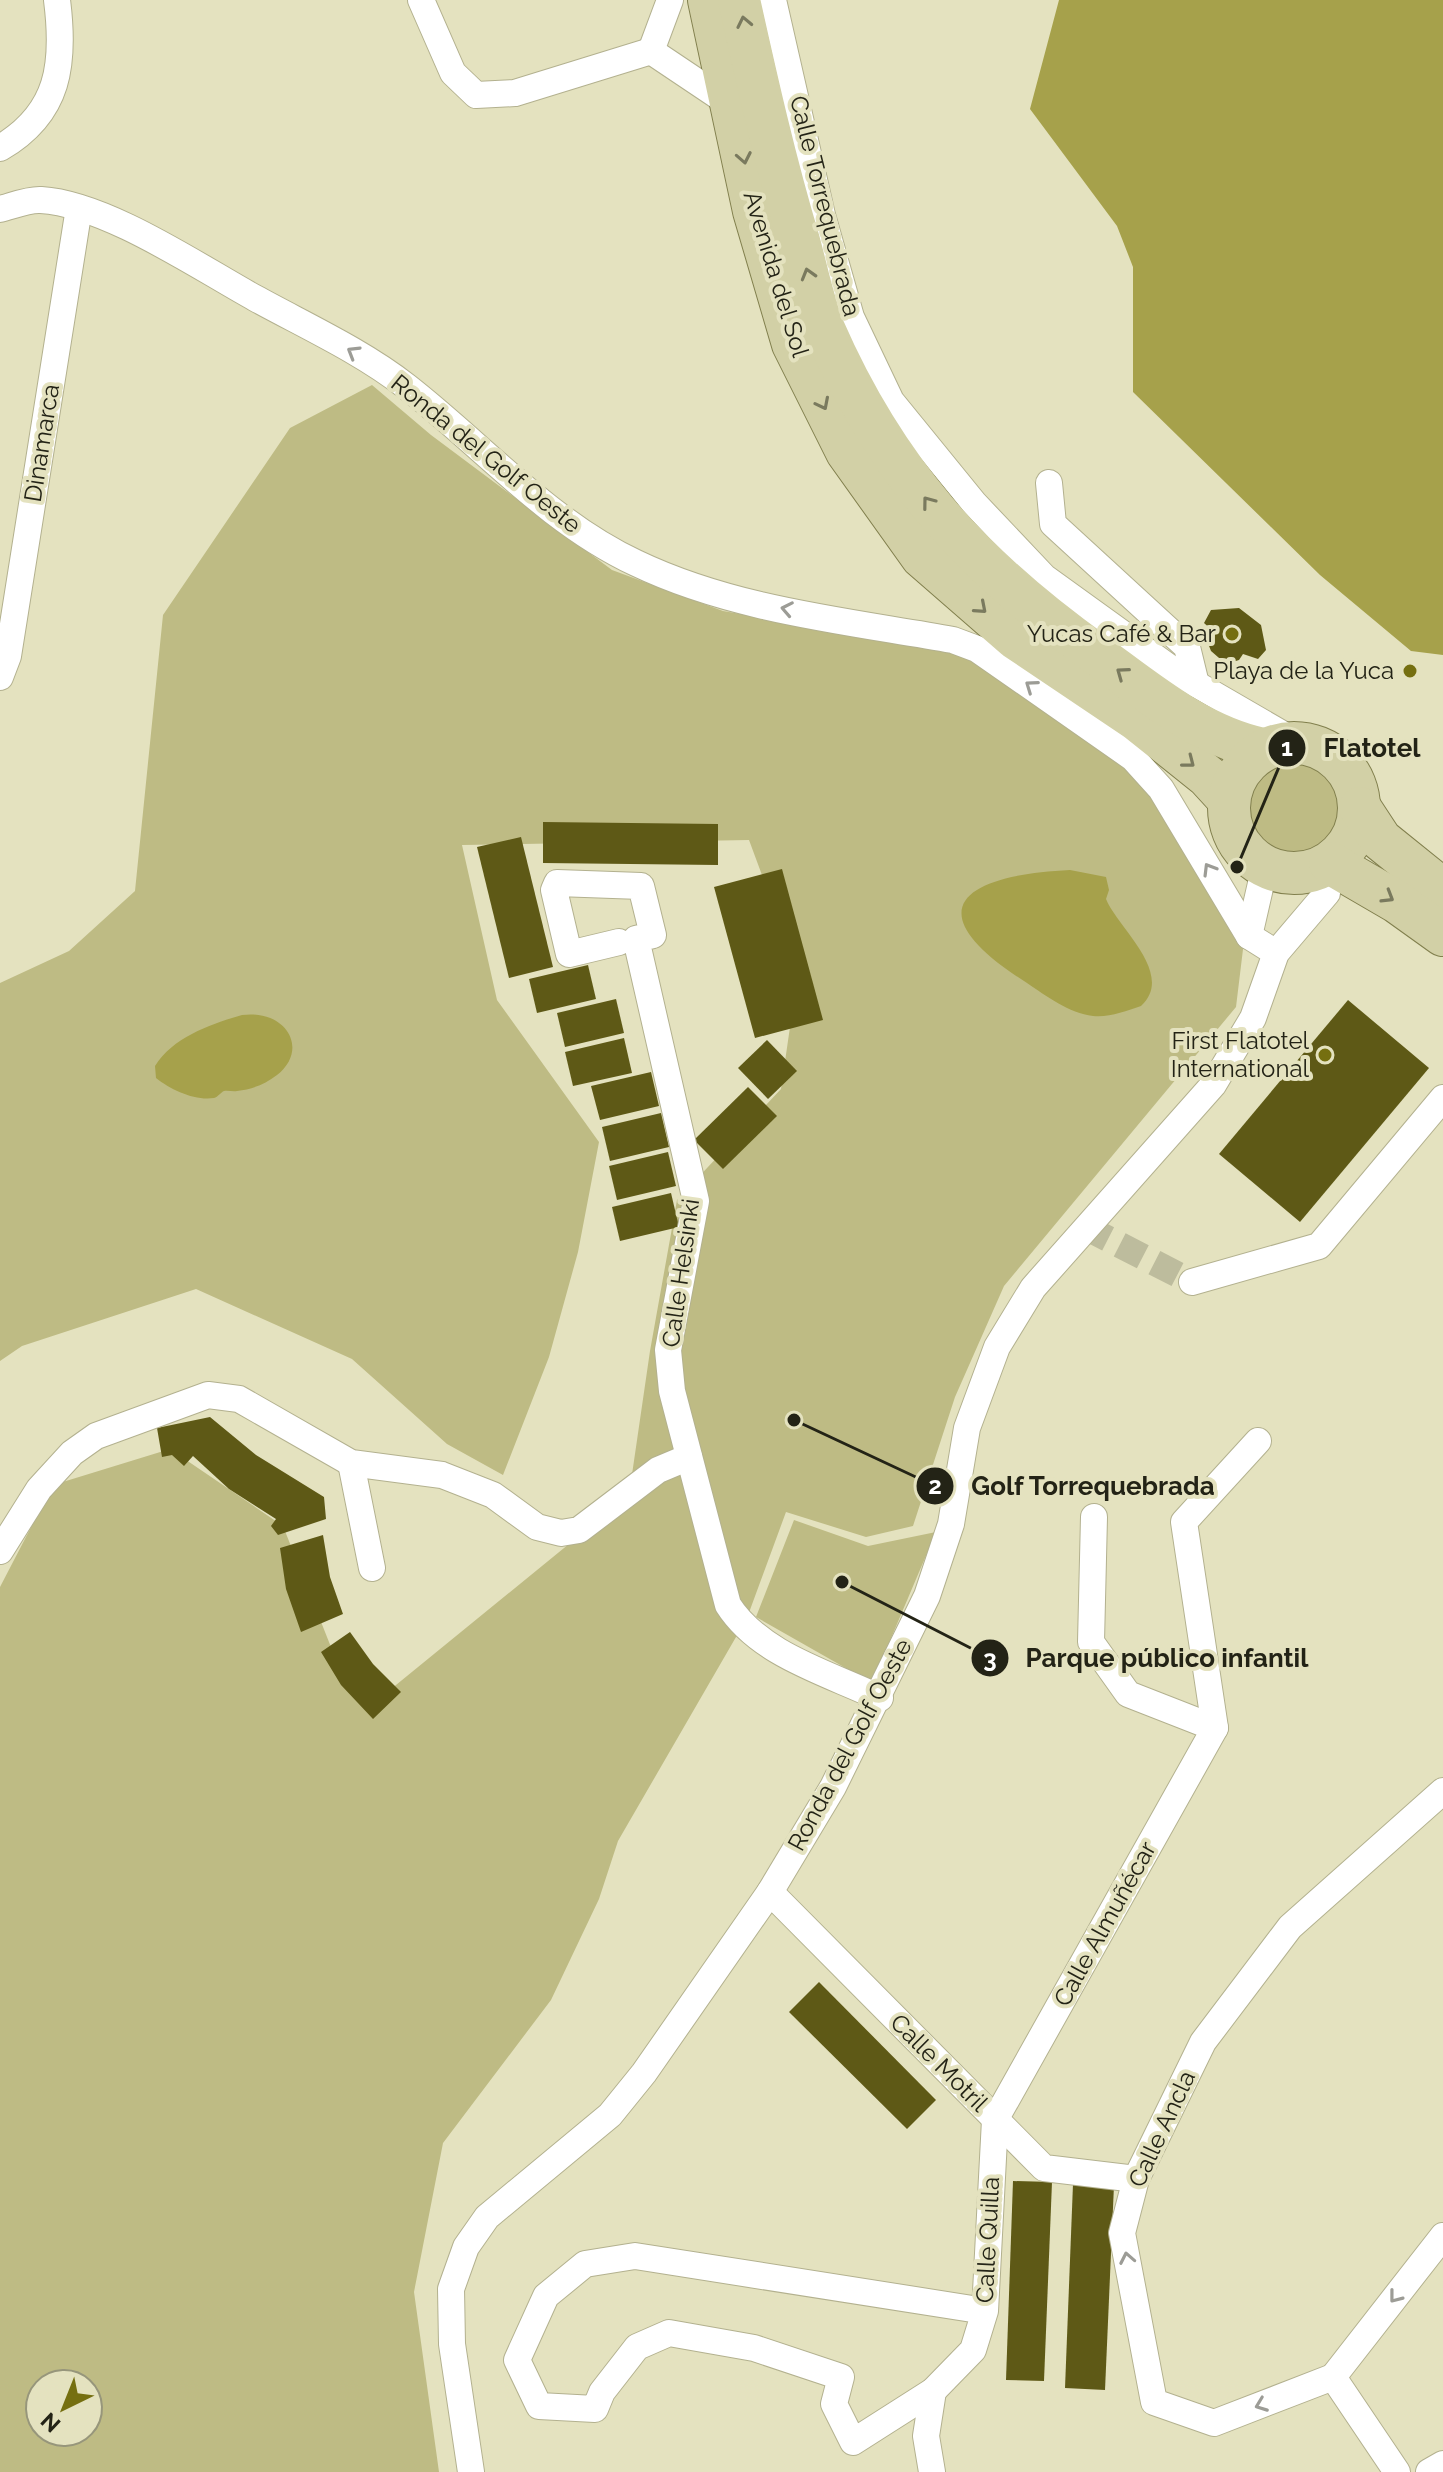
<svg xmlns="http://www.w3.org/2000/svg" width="1443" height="2472" viewBox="0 0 1443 2472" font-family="Raleway,sans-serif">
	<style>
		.green { fill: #bebb84; fill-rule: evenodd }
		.water { fill: #a6a14b }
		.building { fill: #5e5916 }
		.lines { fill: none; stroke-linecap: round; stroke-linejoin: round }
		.street-tunnel { stroke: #bdbc9d; stroke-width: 26; stroke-dasharray: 26 13; stroke-linecap: butt }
		.street-casing { stroke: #b3b18f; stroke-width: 28 }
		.primary-casing { stroke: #817f4d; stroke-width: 44 }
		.street { stroke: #fff; stroke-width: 26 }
		.primary { stroke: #d2d0a6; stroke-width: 42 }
		.oneway { stroke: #7a7a5e }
		.oneway2 { stroke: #9c9c96 }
		.poi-dot { fill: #756f10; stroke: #e4e2bf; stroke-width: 3 }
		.labels { text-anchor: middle; stroke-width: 8; stroke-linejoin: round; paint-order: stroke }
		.street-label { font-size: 24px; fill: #232316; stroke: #e4e2bf }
		.poi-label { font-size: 24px; fill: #232316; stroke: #e4e2bf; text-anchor: end }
		.leader { fill: none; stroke: #232316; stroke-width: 3 }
		.callout-dot { fill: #232316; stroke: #e4e2bf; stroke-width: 3 }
		.mark-label { font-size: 24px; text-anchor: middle; font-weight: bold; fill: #fff }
		.callout-label { font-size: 26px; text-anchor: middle; font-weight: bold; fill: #232316; stroke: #e4e2bf; stroke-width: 8; stroke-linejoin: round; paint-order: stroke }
	</style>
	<rect width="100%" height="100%" fill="#e4e2bf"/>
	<g class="green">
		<path d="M372,385L431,435L612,570L723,611L959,651L1149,785L1244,941L1236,1007L1004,1286L955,1397L913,1526L866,1537L786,1512L747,1618L618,1841L599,1899L551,2000L443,2143L414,2292L439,2472H0V1587L53,1485L170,1449L283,1526L348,1690L369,1707L629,1495L650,1351L677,1200L781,1089L798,972L749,840L462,845L497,1000L599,1142L578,1252L549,1357L503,1475L447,1444L352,1359L196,1289L22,1346L0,1361V983L69,951L135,891L163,615L290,428ZM40,2384H88V2432H40Z"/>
		<circle cx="1293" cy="808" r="51"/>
		<polygon points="794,1520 868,1546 936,1532 872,1683 756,1617"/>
	</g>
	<g class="water">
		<polygon points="1059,0 1443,0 1443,655 1411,651 1320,575 1133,392 1133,267 1117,226 1030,109"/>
		<path d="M1070,870L1106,877L1109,890L1106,899C1117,927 1176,974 1141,1006C1126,1011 1108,1018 1093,1016C1069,1013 1046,996 1027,983C913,911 961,875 1070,870Z"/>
		<path d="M242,1015C286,1009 310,1049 277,1075C264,1085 252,1089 237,1091C233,1092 228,1090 224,1091C221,1092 218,1097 214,1098C195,1101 171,1090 156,1078L155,1066C173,1037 211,1024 242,1015Z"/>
	</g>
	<g class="building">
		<polygon points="1239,608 1261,625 1266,650 1258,659 1243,654 1239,660 1226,664 1211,651 1206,638 1213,631 1204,623 1211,610"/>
		<polygon points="543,822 718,824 718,865 543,863"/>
		<polygon points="521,837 553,967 509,978 477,847"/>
		<polygon points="782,869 823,1020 755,1038 714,887"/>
		<polygon points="588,965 596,999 537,1013 529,979"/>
		<polygon points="616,999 624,1033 565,1047 557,1013"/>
		<polygon points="1348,1000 1429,1068 1300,1222 1219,1154"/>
		<polygon points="624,1038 632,1073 573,1086 565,1052"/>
		<polygon points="767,1040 797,1071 768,1099 738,1068"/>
		<polygon points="651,1072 659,1106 600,1120 591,1086"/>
		<polygon points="748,1087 777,1116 723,1169 694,1140"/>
		<polygon points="661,1113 669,1147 610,1161 602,1127"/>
		<polygon points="668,1152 676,1186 617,1200 609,1166"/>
		<polygon points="671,1193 679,1227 620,1241 612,1207"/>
		<polygon points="210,1417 256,1455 324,1497 326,1519 278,1535 271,1526 276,1519 229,1489 193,1456 184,1466 172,1455 162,1457 157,1428"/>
		<polygon points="323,1535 330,1577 343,1614 301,1632 286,1589 280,1548"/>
		<polygon points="350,1632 373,1664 401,1692 373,1719 341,1685 321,1652"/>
		<polygon points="819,1982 936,2100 907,2129 789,2012"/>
		<polygon points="1013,2181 1052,2182 1044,2381 1006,2380"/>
		<polygon points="1073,2184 1114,2185 1105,2390 1065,2388"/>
	</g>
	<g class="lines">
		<polyline class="street-tunnel" points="1085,1227 1192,1282"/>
		<g class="street-casing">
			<g id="street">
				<polyline points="421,0 453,73 476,95 515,93 651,51"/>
				<polyline points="670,0 651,51 733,106"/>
				<polyline points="773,0 822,215 851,317 891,401 974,503 1044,577 1177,673 1296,742"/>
				<path d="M0,148C60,113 65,63 57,0"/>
				<path d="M0,209C12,206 29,199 41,200C106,204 197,266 255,298C306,326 361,351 406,386C482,445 548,522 636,563C734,610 847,621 953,640L977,649L1133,758L1161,789L1249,936L1276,953"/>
				<polyline points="1049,483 1053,524 1187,647 1196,684"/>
				<polyline points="0,677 8,656 79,208"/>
				<polyline points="1249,936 1265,866"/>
				<path d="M619,942L569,954L554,890L557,883L641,886L653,935L636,939L696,1201L668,1350L672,1391L728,1605C760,1655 828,1673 880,1698"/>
				<polyline points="1192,1282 1319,1246 1443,1098"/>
				<polyline points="351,1463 372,1568"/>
				<polyline points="1094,1517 1091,1642 1128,1694 1215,1728"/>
				<polyline points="0,1551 39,1489 72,1453 96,1436 208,1395 239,1399 351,1463 442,1475 493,1495 537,1527 561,1533 579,1530 658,1470 689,1457"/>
				<polyline points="770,1892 1044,2168 1136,2179"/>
				<polyline points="985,2311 635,2256 585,2264 546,2296 517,2360 539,2406 595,2409 602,2392 637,2347 669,2333 754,2348 841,2377 834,2404 853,2442 933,2391 973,2350 985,2311 995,2120 1215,1728 1184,1522 1258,1441"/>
				<polyline points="1333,2377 1214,2423 1154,2402 1122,2233 1136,2179 1203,2042 1290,1927 1443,1791"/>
				<polyline points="1333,2377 1443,2236"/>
				<polyline points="1333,2377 1397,2472"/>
				<polyline points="471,2472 452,2344 451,2289 466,2247 487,2217 610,2115 644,2073 770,1892 833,1787 927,1596 951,1524 967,1428 997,1347 1033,1288 1213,1085 1253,1018 1276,953 1327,893 1323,867"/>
				<polyline points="932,2472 926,2436 933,2391"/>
				<polyline points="1429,2472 1443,2464"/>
			</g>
		</g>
		<g class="primary-casing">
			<g id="primary">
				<polyline points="709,0 754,211 793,344 847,452 922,557 1015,638 1137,720 1207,776 1229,800"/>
				<path d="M739,0C757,81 775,161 799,241C807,270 813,301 824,329C886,471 971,565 1096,654C1148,692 1200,736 1263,749"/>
				<circle cx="1294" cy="808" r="65"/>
				<polyline points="1360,808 1381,840 1443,890"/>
				<polyline points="1330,863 1397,902 1443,935"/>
			</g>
		</g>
		<use href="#street" class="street"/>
		<use href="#primary" class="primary"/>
	</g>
	<defs><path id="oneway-chevron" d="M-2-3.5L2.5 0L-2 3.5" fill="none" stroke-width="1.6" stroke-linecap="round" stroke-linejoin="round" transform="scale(2)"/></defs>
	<g class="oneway">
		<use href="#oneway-chevron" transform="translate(744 22) rotate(-102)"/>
		<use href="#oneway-chevron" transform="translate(744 158) rotate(79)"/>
		<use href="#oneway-chevron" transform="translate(808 274) rotate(-106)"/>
		<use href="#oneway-chevron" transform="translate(823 404) rotate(63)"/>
		<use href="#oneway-chevron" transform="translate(928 502) rotate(-127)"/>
		<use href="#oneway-chevron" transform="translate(981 608) rotate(41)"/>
		<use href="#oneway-chevron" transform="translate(1122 673) rotate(-144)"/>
		<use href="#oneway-chevron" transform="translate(1189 762) rotate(38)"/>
		<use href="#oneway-chevron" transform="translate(1388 897) rotate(31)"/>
	</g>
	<g class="oneway2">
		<use href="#oneway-chevron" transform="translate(353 352) rotate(-149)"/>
		<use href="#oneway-chevron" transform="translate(787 609) rotate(-169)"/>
		<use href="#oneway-chevron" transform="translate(1031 686) rotate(-145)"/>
		<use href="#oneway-chevron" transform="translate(1209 869) rotate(-121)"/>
		<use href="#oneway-chevron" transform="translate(1127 2258) rotate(-101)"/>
		<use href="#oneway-chevron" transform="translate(1395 2297) rotate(128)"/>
		<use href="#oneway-chevron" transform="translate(1261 2405) rotate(159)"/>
	</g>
	<g class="poi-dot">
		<circle cx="1232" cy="634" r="8"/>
		<circle cx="1410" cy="671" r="8"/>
		<circle cx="1325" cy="1055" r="8"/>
	</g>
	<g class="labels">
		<g class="street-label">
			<text transform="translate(825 206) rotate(76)" y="8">Calle Torrequebrada</text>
			<text transform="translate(776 274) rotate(73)" y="8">Avenida del Sol</text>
			<text transform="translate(42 443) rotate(-81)" y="8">Dinamarca</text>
			<text transform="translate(486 454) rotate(39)" y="8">Ronda del Golf Oeste</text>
			<text transform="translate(681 1273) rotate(-82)" y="8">Calle Helsinki</text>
			<text transform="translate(850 1745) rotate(-62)" y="8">Ronda del Golf Oeste</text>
			<text transform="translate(1105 1924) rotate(-61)" y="8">Calle Almuñécar</text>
			<text transform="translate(939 2063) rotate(45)" y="8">Calle Motril</text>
			<text transform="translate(1162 2129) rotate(-65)" y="8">Calle Ancla</text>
			<text transform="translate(988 2240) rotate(-87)" y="8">Calle Quilla</text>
		</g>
		<g class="poi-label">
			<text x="1216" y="642">Yucas Café &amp; Bar</text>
			<text x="1394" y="679">Playa de la Yuca</text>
			<text x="1309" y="1049">First Flatotel<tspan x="1309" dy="28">International</tspan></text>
		</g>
	</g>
	<path class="leader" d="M1237 867L1287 748M794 1420L935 1486M842 1582L990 1658"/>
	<g class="callout-dot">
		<circle cx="1237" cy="867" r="8"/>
		<circle cx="794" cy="1420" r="8"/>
		<circle cx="842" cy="1582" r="8"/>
		<circle cx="1287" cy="748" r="20"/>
		<circle cx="935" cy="1486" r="20"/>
		<circle cx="990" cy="1658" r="20"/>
	</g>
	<g class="mark-label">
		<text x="1287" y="756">1</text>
		<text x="935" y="1494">2</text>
		<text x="990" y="1667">3</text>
	</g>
	<g class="callout-label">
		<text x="1372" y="757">Flatotel</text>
		<text x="1093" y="1495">Golf Torrequebrada</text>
		<text x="1167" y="1667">Parque público infantil</text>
	</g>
	<g transform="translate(64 2408) rotate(223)"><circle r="38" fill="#e4e2bf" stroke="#97967b" stroke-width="2"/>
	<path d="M0-6L14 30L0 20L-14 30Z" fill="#756f10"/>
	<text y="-12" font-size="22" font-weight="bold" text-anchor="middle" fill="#232316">N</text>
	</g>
</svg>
